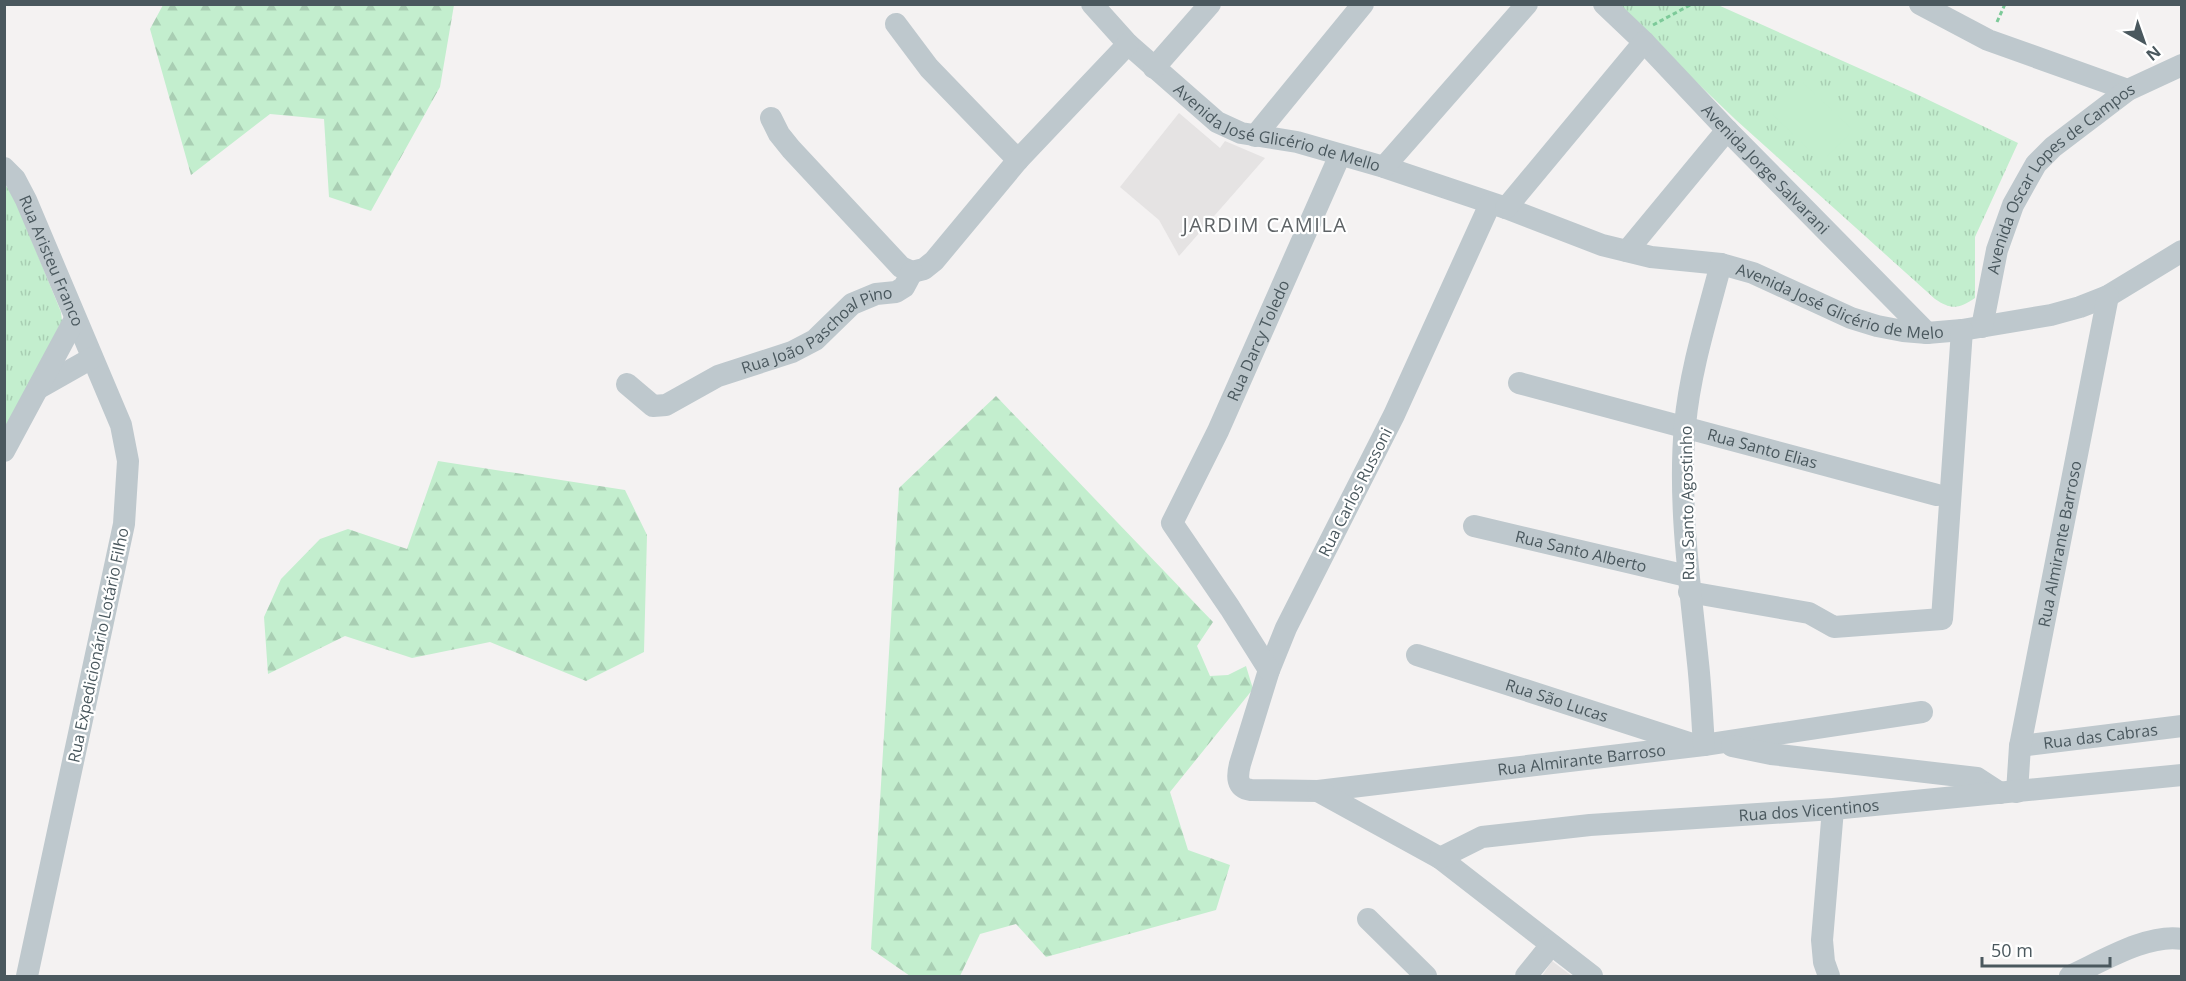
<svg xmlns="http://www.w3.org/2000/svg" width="2186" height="981" viewBox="0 0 2186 981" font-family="'Open Sans',sans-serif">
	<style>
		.education { fill: #e5e3e3 }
		.grass { fill: url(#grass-tufts) }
		.forest { fill: url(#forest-firs) }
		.pitch { fill: #c3eece }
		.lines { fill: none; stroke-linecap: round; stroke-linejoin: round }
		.path { stroke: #7dca99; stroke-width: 3; stroke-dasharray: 4.5 3; stroke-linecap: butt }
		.minor { stroke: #bec8cd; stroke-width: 22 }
		.labels { text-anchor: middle; stroke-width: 4.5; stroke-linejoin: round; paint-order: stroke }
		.street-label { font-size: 16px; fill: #4a585e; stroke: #fff }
		.quarter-label { font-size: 20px; letter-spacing: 1.5px; fill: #5e6366; stroke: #fff }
	</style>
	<defs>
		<pattern id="grass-tufts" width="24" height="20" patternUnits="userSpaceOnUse" patternTransform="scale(1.5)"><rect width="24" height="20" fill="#c3eece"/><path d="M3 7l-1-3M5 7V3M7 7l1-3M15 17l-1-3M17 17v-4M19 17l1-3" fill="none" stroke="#a9ceb3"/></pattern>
		<pattern id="forest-firs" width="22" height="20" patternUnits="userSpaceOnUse" patternTransform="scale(1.5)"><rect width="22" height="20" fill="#c3eece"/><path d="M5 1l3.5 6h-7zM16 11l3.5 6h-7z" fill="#a9ceb3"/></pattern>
	</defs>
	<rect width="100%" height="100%" fill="#f4f2f2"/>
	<g class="education">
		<polygon points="1179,113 1220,148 1225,141 1265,158 1179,256 1159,220 1120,187"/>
		<polygon points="1552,961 1572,976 1542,976"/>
	</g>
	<g class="grass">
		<path d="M1616,5H1718L1910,91L2018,143L1975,237V298C1959,309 1951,310 1935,299L1736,120Z"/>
		<polygon points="5,185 12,192 61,312 62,321 5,429"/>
	</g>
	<g class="forest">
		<polygon points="163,5 454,5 440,87 371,211 329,197 324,119 270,114 191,175 150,29"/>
		<polygon points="996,396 1213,622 1197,646 1210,676 1228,675 1246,666 1253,689 1170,792 1188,850 1230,865 1216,910 1046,957 1016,924 980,934 960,976 910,976 871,949 899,488"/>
		<polygon points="438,461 625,490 647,535 644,652 586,681 490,642 412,658 345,636 268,674 264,617 281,579 320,539 348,529 407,549"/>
	</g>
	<polygon class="pitch" points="1800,80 1853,130 1822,162 1769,111"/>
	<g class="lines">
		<g class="path">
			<polyline points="1997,22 2005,4"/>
			<polyline points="1653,25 1692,4"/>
		</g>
		<g class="minor">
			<path id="s1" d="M1092,4L1128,44L1217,122L1241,133L1297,142L1384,167L1506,208L1602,245L1651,257L1721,264L1753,273L1851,318L1877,326L1903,331L1927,333L1962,330L2051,315L2080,307L2108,296L2182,251"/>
			<path id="s2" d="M1604,4L1644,42L1727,130L1927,333"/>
			<polyline points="1920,4 1988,40 2128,90"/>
			<polyline points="896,24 929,68 1018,160"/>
			<polyline points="1154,68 1210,4"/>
			<polyline points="771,118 779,134 791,149 901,267 912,272"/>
			<polyline points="1255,136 1363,4"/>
			<polyline points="1384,167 1527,4"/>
			<path id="s3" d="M4,168L15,179L26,200L121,425L128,461L124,524L27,976"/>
			<path id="s4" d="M1490,204L1394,415L1286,628L1269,670L1240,764C1237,776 1236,788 1251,790L1318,791L1704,745L1922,712"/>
			<polyline points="1506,208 1644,42"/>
			<polyline points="1627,251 1727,130"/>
			<polyline points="912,272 924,269 934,261 1018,160 1128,44"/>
			<path id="s5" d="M1982,327L1997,250L2013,205L2036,164L2053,147L2128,90L2182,65"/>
			<path id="s6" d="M1519,383L1937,495"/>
			<path id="s7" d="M627,384L653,406L666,405L718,376L792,352L815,340L852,304L876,294L896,292L904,287L912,272"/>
			<polyline points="39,388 92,358"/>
			<polyline points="4,451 75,319"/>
			<path id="s8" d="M1474,526L1687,576"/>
			<polyline points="1689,592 1809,613 1834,627 1942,619 1962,330"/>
			<path id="s9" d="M1417,655L1689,743"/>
			<path id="s10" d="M1269,670L1230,608L1172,523L1218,431L1340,155"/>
			<path d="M1704,745C1702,718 1701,690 1698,663C1690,584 1678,504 1685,425C1690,371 1707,317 1721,264"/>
			<polyline points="1732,746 1771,754 1977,778 2000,793"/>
			<path id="s11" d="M2020,746L2182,726"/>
			<polyline points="1318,791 1440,858 1592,976"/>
			<path id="s12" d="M2017,792L2020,746L2108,296"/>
			<path id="s13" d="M1440,858L1482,837L1590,825L1833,809L2182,775"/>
			<polyline points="1368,919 1426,976"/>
			<polyline points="1526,976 1551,945"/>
			<polyline points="1829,976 1824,962 1822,940 1833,809"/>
			<path d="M2070,976C2101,962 2148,933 2182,939"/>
		</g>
	</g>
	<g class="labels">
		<g class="street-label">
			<text dy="6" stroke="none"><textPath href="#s1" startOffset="230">Avenida José Glicério de Mello</textPath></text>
			<text dy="6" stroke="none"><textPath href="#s2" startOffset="231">Avenida Jorge Salvarani</textPath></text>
			<text dy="6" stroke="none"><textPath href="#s5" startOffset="176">Avenida Oscar Lopes de Campos</textPath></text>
			<text dy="6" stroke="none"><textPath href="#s3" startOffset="105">Rua Aristeu Franco</textPath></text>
			<text dy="6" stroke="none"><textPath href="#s1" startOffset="824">Avenida José Glicério de Melo</textPath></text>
			<text dy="6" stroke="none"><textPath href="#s7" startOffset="218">Rua João Paschoal Pino</textPath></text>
			<text dy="6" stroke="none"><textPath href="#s10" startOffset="378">Rua Darcy Toledo</textPath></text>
			<text dy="6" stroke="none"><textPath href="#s6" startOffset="252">Rua Santo Elias</textPath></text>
			<text transform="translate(1355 492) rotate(-63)" y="6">Rua Carlos Russoni</text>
			<text transform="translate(1687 503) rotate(-91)" y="6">Rua Santo Agostinho</text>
			<text dy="6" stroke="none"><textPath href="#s12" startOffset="252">Rua Almirante Barroso</textPath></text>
			<text dy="6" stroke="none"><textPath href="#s8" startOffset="110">Rua Santo Alberto</textPath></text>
			<text transform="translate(98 645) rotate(-78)" y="6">Rua Expedicionário Lotário Filho</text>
			<text dy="6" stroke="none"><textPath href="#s9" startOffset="147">Rua São Lucas</textPath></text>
			<text dy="6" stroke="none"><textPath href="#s11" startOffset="81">Rua das Cabras</textPath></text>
			<text dy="6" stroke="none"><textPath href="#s4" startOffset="980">Rua Almirante Barroso</textPath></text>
			<text dy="6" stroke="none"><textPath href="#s13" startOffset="375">Rua dos Vicentinos</textPath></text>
		</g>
		<g class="quarter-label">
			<text x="1265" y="232">JARDIM CAMILA</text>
		</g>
	</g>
	<rect width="2186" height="981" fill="none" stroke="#4a585e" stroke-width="12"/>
	<g transform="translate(2144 42) rotate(140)" stroke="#ffffff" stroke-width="4.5" paint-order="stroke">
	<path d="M0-4.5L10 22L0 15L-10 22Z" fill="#4a585e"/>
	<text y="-9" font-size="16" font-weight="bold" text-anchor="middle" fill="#4a585e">N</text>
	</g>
	<path d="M1982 957v9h128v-9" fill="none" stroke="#4a585e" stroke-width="3"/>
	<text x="1991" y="957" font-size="18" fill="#4a585e" stroke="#ffffff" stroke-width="4.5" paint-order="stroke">50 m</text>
</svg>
